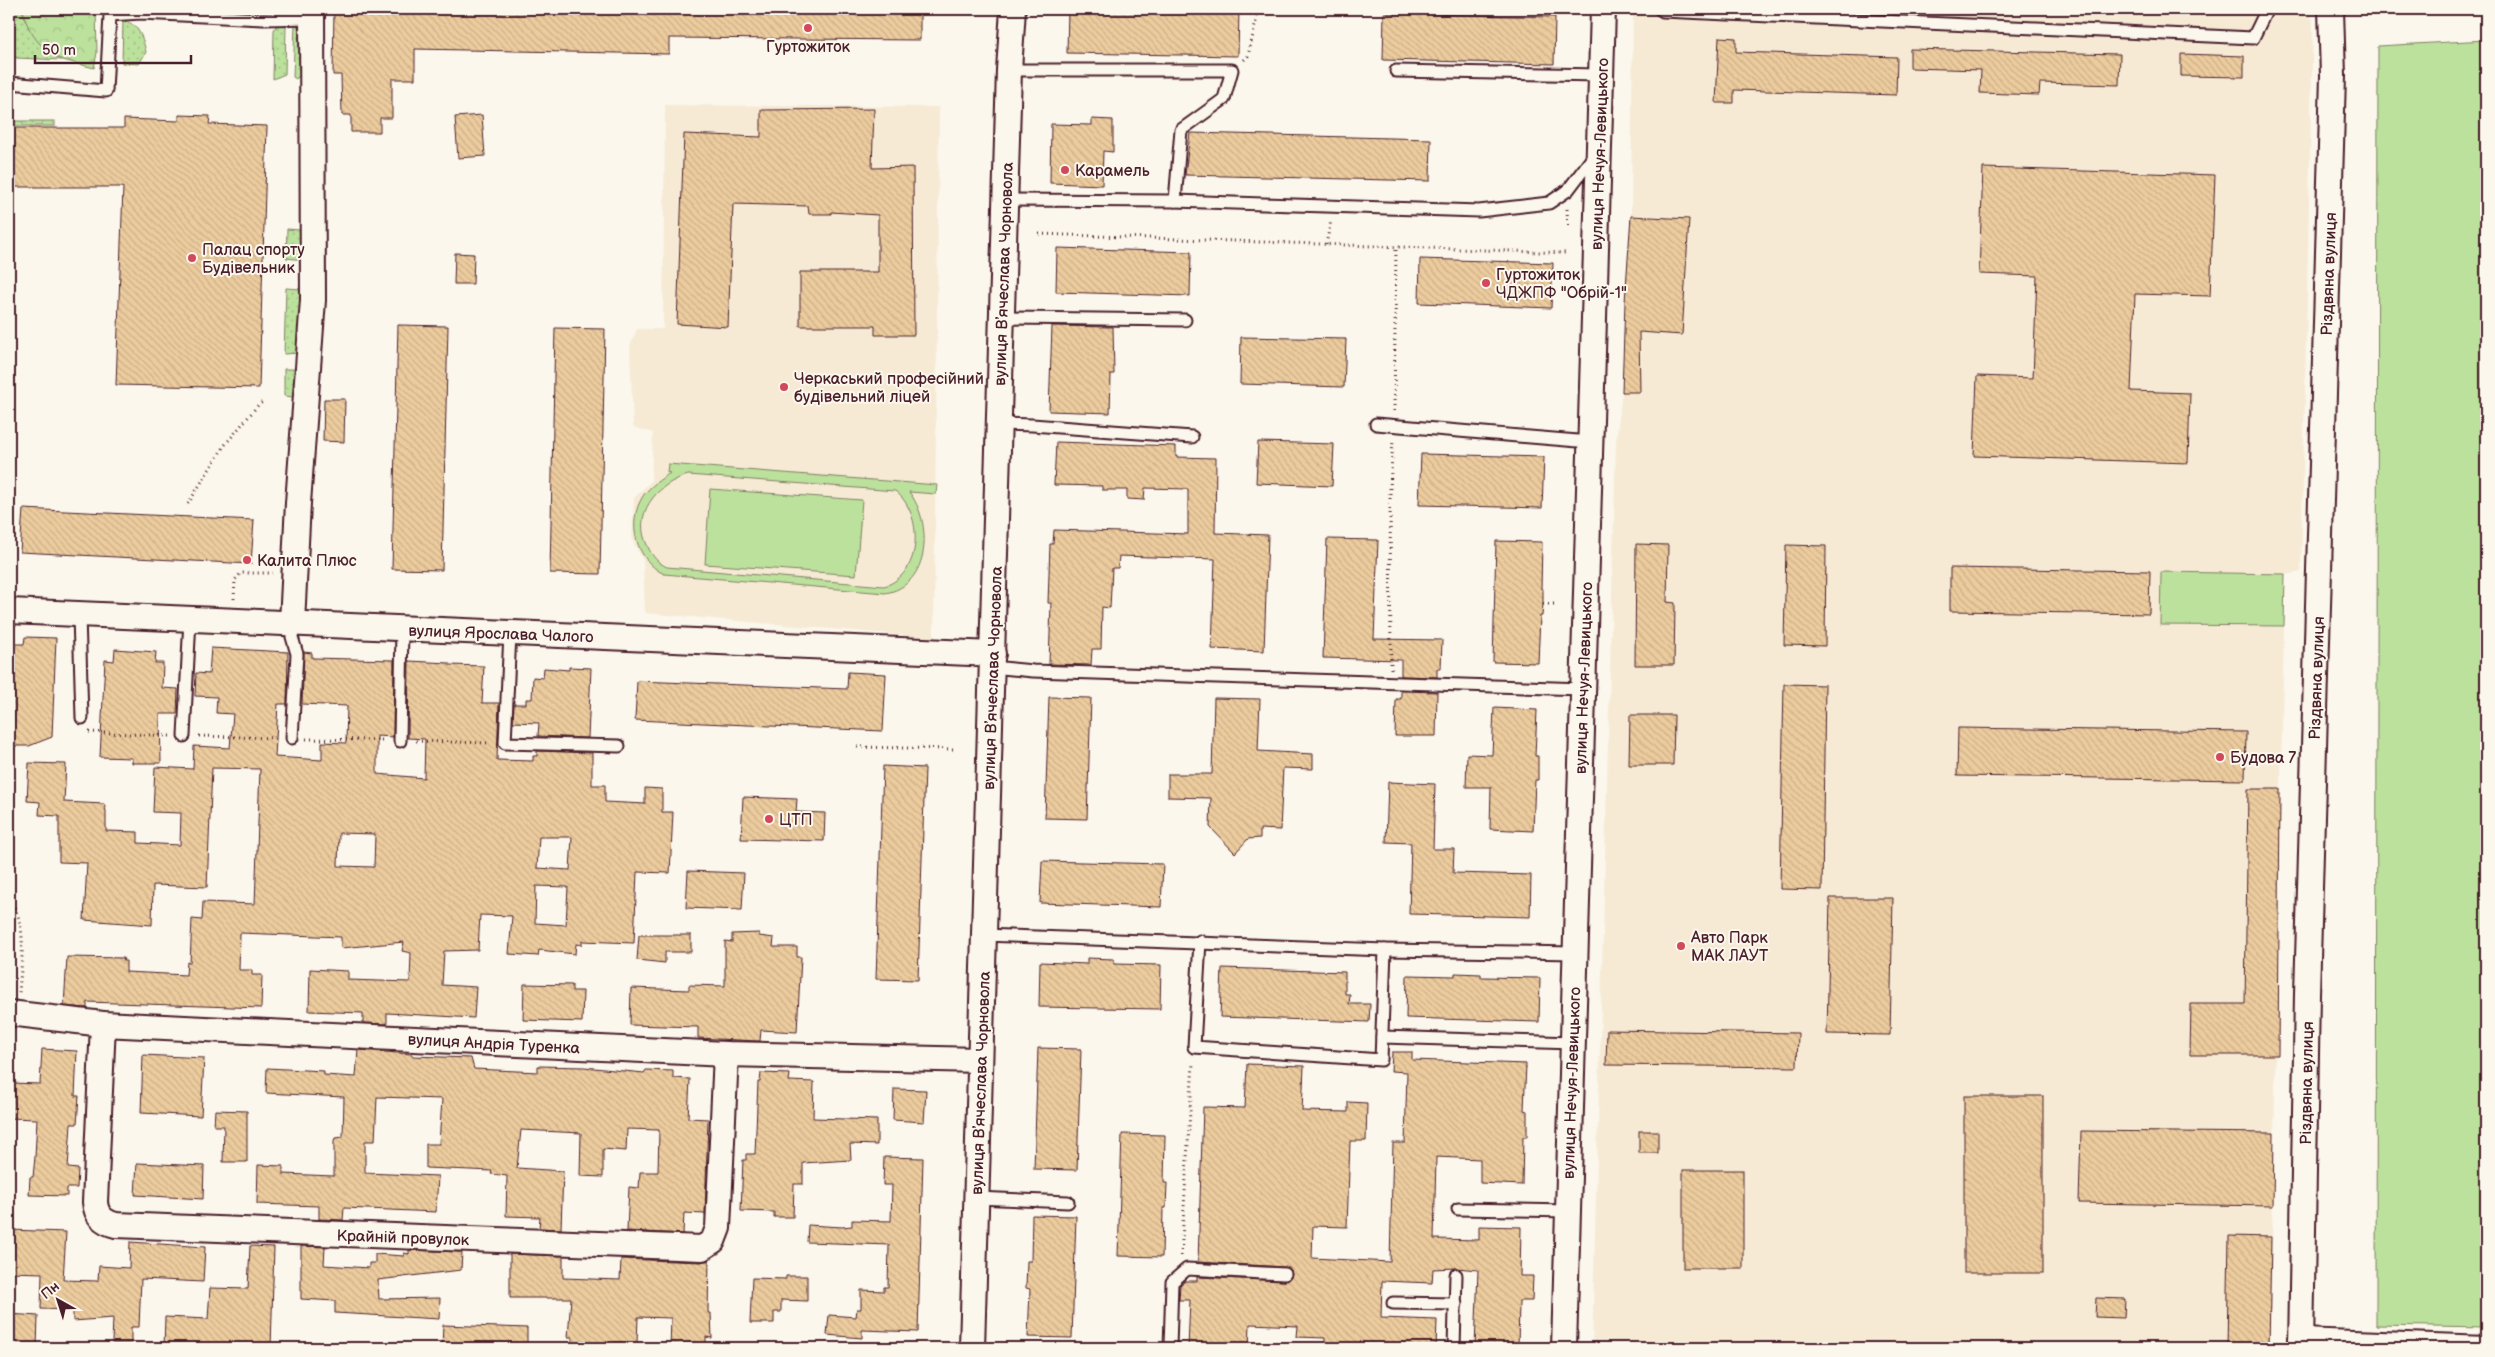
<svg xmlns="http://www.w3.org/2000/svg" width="2495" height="1357" viewBox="0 0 2495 1357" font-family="'Balsamiq Sans',sans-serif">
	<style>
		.built { fill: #f6ead5 }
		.grass { fill: url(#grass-dots); stroke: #828064 }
		.forest { fill: url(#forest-crowns); stroke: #828064 }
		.garden { fill: #bbe19c; stroke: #828064; fill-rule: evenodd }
		.building { fill: url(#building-back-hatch); stroke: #4a1f2b; fill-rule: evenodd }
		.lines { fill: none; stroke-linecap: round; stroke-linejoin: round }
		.lane-casing { stroke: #4a1f2b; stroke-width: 15 }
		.street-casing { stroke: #4a1f2b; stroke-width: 28 }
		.path { stroke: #4a1f2b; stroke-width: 3; stroke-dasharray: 1 4; stroke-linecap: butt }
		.lane { stroke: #fbf7ec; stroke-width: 11 }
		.street { stroke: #fbf7ec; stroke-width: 24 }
		.poi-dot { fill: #d1495b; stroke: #fbf7ec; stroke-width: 2 }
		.labels { text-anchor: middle; stroke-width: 4; stroke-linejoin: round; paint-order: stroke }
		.poi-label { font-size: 16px; fill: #4a1f2b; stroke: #fbf7ec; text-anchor: start }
		.street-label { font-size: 16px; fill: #4a1f2b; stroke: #fbf7ec }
	</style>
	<defs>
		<pattern id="grass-dots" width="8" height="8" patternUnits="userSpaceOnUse" patternTransform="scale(1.25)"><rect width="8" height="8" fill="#bbe19c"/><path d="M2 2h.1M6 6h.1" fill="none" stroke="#a2c187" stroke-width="1.8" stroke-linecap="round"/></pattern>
		<pattern id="forest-crowns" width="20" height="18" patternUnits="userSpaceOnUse" patternTransform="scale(1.25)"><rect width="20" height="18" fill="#bbe19c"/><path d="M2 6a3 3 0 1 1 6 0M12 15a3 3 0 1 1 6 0" fill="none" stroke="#a2c187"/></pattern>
		<pattern id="building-back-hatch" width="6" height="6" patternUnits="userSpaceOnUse" patternTransform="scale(1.25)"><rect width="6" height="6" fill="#eccc9e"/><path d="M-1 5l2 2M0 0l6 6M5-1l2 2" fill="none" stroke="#ccaf88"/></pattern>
	</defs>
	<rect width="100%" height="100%" fill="#fbf7ec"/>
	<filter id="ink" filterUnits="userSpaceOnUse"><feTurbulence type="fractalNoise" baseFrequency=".02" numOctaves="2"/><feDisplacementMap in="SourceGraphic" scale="10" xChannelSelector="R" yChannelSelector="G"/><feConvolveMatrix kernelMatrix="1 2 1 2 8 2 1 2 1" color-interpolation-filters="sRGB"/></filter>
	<g filter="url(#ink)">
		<g class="built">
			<polygon points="1633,9 2308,9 2313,21 2301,572 2285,575 2270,1348 1592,1348 1616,442 1622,392 1631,216"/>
			<polygon points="665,105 939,107 934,638 645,613 643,560 632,540 634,498 651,481 653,433 633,427 630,346 637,329 663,329"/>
		</g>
		<g class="grass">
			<path d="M9,9H23C25,29 45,50 62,60L16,58L9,44Z"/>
			<path d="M123,21C139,23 143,39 146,52L139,64L122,63Z"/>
			<polygon points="286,24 285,74 273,79 274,30 276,26"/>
			<polygon points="295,24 302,30 303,72 296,79 293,77"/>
			<rect x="9" y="121" width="46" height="5"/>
			<polygon points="287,229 300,230 303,233 303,260 286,258"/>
			<polygon points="286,288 301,289 299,353 284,354"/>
			<polygon points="284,369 296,369 293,397 284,396"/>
		</g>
		<path class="forest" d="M23,9H96L97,53L94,68C84,65 73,63 63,60C43,53 25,29 23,9Z"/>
		<g class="garden">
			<polygon points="2486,40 2486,1327 2376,1325 2378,46"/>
			<path d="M668,464L937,485L936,494L909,492C933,522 931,586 885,593L664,574C636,560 626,523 643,496C650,486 661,479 670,473L667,472ZM688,475L895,491C924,513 923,575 884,586L667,567C658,563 652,556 648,547C631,515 656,484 688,475Z"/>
			<polygon points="710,489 862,500 856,575 705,564"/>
			<polygon points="2161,572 2285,574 2284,626 2160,625"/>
		</g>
		<g class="building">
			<polygon points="334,9 920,9 920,40 669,38 669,54 415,49 415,79 392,79 392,118 380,118 380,132 351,132 351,115 342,115 341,75 333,75"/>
			<polygon points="1068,9 1239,9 1238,56 1067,53"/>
			<polygon points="1384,13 1555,17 1554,64 1383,60"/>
			<polygon points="1719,37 1736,38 1736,52 1897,57 1896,95 1734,90 1734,103 1716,103"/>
			<polygon points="1910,49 2120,54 2119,85 2040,83 2039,95 1980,93 1981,70 1910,68"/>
			<polygon points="2181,54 2244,56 2244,77 2181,76"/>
			<polygon points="874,109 872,168 913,167 914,335 875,335 875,326 800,326 800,272 878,272 878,215 831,212 831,214 809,214 808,206 733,204 728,327 677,324 684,134 761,137 761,110"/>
			<polygon points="179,115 210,116 209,124 267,126 259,388 116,385 123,187 9,187 9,128 124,128 124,119 179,121"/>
			<polygon points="482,115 485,156 458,158 455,117"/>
			<polygon points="1092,119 1113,120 1113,152 1103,151 1102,185 1050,183 1051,124 1092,125"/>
			<polygon points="1190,133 1431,139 1430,181 1185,175"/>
			<polygon points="1983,168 2215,175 2210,296 2135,294 2131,391 2190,393 2188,463 1974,456 1977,376 2033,378 2037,276 1979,274"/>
			<polygon points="1631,216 1689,219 1682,335 1639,332 1640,392 1622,392 1625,302"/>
			<polygon points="1057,248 1191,252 1190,296 1056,292"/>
			<polygon points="455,253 474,254 473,284 454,284"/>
			<polygon points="1420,259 1553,263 1551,308 1419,303"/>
			<polygon points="398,325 448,326 442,570 392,569"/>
			<polygon points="1052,326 1113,327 1114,374 1111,374 1110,413 1049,411"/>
			<polygon points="555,328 605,329 600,574 550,573"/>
			<polygon points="1241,337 1346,339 1344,387 1240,384"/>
			<polygon points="324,399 345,399 344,442 323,441"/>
			<polygon points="1056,442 1176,446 1176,457 1216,458 1215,533 1268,535 1264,651 1212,649 1215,559 1119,556 1118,568 1112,568 1110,608 1102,607 1101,649 1092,649 1091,665 1049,664 1051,603 1048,603 1050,544 1053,544 1054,530 1188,534 1188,489 1145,488 1144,500 1127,499 1127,490 1102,490 1102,486 1054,485"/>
			<polygon points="1258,442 1334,444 1332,486 1256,483"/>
			<polygon points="1421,454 1544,457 1542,508 1419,505"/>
			<polygon points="23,509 254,520 251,564 20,552"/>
			<polygon points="1327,539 1378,540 1374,639 1442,640 1441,669 1437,669 1437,677 1401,676 1401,660 1323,658"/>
			<polygon points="1496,541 1542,542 1541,589 1543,589 1543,604 1542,616 1540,616 1538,663 1493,662"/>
			<polygon points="1636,544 1668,545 1667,602 1675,603 1674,665 1635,665"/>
			<polygon points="1786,545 1826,546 1825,646 1784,645"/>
			<polygon points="1950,568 2150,571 2149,614 1950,611"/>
			<polygon points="25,637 56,638 52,737 29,746 11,746 11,727 9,727 9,644 24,644"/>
			<path d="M211,648L288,652L287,704H278L275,757L322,760V742L346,743L347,706L302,704L304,652L312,653V658L394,660L393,737L377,736V774L424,778L425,739L408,738L409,661L449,663V665L484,666L482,703H499L497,760L533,761V756H537V751L592,753V785H605V802L645,804V788L662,789V812H673L670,873L637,872L634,943L582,941V945L576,944L575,954L539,950L538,956L509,954L512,916L480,915L478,950L444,951L442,985L476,987L474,1018L387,1013V1024L363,1023V1013L309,1011L310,969L348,971V980L410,982L411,953L402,951L404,942L341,948V937L240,933L239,970H252V975H262L261,1008L87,1002V1008L64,1006L67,957L124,958L123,961H126V972L186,975L187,962L190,963L192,919L202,920L203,902L255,904L260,769L212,768L207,887L153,885L152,925L84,920L87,863L59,862V816L39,815L40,802L27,801L29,763L66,764L64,802L104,804L106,811V831L138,832V843L180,845L181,813L153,812L155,767L193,769L194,746L230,748L233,714L216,713L217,697L195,696L196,673L209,674ZM339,833L375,834L374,867L338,866ZM539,837H572L570,870L537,868ZM536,886L568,887L566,925L535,923Z"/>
			<polygon points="115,649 156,652 155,663 163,663 162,688 178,689 177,714 160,714 161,763 132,763 132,758 100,757 105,660 114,661"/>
			<polygon points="569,667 591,668 588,738 538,736 539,723 513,722 514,704 526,704 526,699 532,699 533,677 543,678 544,668 569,670"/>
			<polygon points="848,672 886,674 883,731 635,720 637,681 847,689"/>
			<polygon points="1784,684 1825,685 1822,890 1780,889"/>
			<polygon points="1401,691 1437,692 1436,736 1395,736 1396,699 1401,699"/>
			<polygon points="1049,697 1091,698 1087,819 1045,818"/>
			<polygon points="1214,698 1260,699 1258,751 1313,754 1313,769 1283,768 1280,830 1260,829 1260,838 1248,839 1235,853 1210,827 1211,798 1168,797 1168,774 1212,774"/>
			<polygon points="1494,708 1537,710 1535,756 1538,756 1538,780 1535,780 1533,831 1490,829 1491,787 1466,787 1467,754 1492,755"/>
			<polygon points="1630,715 1674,715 1673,765 1629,765"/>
			<polygon points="1958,728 2246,732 2245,780 1957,776"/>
			<polygon points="883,766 925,768 918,980 876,979"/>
			<polygon points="1388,782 1435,784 1433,849 1454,849 1453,873 1531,875 1530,917 1409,914 1411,843 1386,842"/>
			<polygon points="2248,789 2280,789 2278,1055 2190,1055 2191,1004 2245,1004"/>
			<polygon points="743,797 797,799 796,812 825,813 824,841 741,839"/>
			<polygon points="1042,861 1163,864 1161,907 1040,903"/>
			<polygon points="688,871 744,873 742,910 686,908"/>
			<polygon points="1830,898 1893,898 1890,1035 1827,1034"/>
			<polygon points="759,933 759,936 774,938 773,947 797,947 797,957 801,957 797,1032 761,1030 760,1041 757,1041 698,1038 698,1027 630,1025 631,988 689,990 689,985 725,986 725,941 732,942 732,934"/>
			<polygon points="639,935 691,935 691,952 665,952 665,963 637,960"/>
			<polygon points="1087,958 1114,959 1114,964 1161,965 1160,1009 1039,1007 1040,962 1087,964"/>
			<polygon points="1222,968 1345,972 1345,994 1350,994 1349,1004 1370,1004 1369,1022 1220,1017"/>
			<polygon points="1455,973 1481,974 1481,977 1540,978 1539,1022 1406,1018 1407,975 1455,976"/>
			<polygon points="524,984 572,985 572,991 583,991 582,1022 523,1020"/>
			<polygon points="1607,1030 1798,1033 1797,1067 1606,1065"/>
			<polygon points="1038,1048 1081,1049 1077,1170 1034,1169"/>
			<polygon points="42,1049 77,1051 75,1096 79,1096 77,1124 71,1124 68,1168 78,1169 77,1188 67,1188 67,1196 29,1195 30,1177 33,1177 35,1157 37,1119 9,1118 9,1083 40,1084"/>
			<polygon points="358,1050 412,1054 412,1056 471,1058 474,1069 538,1072 538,1066 584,1067 644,1073 646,1070 673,1071 673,1078 690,1079 688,1118 708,1119 705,1214 684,1213 683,1234 627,1231 629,1187 639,1188 640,1172 658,1172 659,1130 627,1129 626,1151 603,1149 603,1177 580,1176 581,1133 521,1130 517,1168 563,1171 561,1229 539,1228 540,1217 506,1216 507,1176 491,1174 492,1171 426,1168 426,1144 439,1144 442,1099 377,1097 375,1141 365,1141 365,1173 438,1176 436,1212 344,1208 343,1220 319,1219 319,1206 257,1204 258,1165 283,1166 283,1174 334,1176 334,1141 335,1138 343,1137 344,1097 266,1093 267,1068 324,1071 324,1075 356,1077"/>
			<polygon points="1392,1052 1412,1052 1412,1060 1526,1064 1524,1110 1527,1111 1527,1137 1523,1137 1522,1185 1480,1183 1480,1159 1436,1157 1434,1239 1479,1240 1479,1226 1521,1227 1520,1276 1533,1276 1532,1301 1519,1301 1518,1348 1475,1347 1478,1270 1456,1268 1433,1269 1432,1283 1382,1281 1381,1318 1437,1320 1436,1348 1325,1348 1325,1338 1297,1337 1298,1326 1250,1324 1249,1348 1188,1348 1190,1300 1179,1300 1180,1285 1185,1281 1197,1281 1197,1277 1285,1281 1289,1280 1292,1275 1291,1270 1285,1267 1198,1262 1203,1107 1245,1108 1247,1064 1304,1066 1302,1111 1348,1112 1348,1102 1367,1103 1366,1141 1350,1141 1347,1227 1313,1226 1312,1258 1390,1262 1393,1143 1405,1143 1407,1072 1391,1071"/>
			<polygon points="143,1055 204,1058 201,1116 141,1113"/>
			<polygon points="761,1073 790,1074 789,1081 814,1082 813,1118 877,1120 877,1145 850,1144 851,1160 803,1163 803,1184 794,1184 793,1217 774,1217 774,1212 741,1211 743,1160 746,1160 746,1154 755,1154 758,1082 760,1082"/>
			<polygon points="894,1089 926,1090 924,1122 893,1120"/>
			<rect x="1964" y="1096" width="79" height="177"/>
			<polygon points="215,1110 247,1111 247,1162 223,1162 224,1126 214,1126"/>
			<rect x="1639" y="1131" width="19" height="22"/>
			<polygon points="2081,1131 2274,1133 2273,1206 2079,1203"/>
			<polygon points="1122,1134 1165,1135 1164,1183 1167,1183 1166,1208 1163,1208 1162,1257 1118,1256"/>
			<polygon points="884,1157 923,1158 918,1332 862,1330 862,1338 827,1335 829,1315 856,1317 857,1309 861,1309 861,1290 884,1291 884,1287 888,1287 889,1245 807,1242 808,1225 842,1227 852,1226 852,1220 891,1221 892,1185 883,1185"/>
			<polygon points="137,1163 204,1166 203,1199 135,1195"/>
			<rect x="1683" y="1170" width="60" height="98"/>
			<polygon points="1032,1215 1076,1216 1072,1338 1028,1337 1030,1289 1026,1288 1027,1261 1031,1261"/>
			<polygon points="9,1230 66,1232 63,1280 98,1281 99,1266 129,1268 130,1242 205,1247 203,1282 141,1279 139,1327 131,1327 131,1343 112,1343 113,1318 73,1321 73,1310 41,1309 42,1273 9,1272"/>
			<polygon points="2229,1236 2271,1237 2269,1348 2227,1348"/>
			<polygon points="250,1246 274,1247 271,1348 196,1344 196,1348 164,1348 165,1317 208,1319 210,1288 248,1289"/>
			<polygon points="301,1246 325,1247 324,1265 369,1268 369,1263 375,1263 375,1254 404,1256 404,1253 409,1254 409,1250 462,1252 461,1270 378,1280 379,1299 440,1298 439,1319 335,1313 335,1301 301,1299"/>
			<polygon points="510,1254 563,1256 563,1278 620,1280 621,1259 701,1262 709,1260 708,1313 711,1313 712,1338 706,1337 706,1348 670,1348 671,1318 638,1317 637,1343 615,1342 615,1348 572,1348 572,1337 568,1337 571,1298 510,1298"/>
			<polygon points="786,1276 807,1276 807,1301 781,1300 781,1312 774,1312 774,1323 750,1323 752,1278 786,1279"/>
			<polygon points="2096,1298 2125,1299 2124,1318 2095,1317"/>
			<polygon points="9,1314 38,1316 37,1348 14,1348 14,1330 9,1330"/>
			<polygon points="443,1325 527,1328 527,1348 442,1348"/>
		</g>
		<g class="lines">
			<g class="lane-casing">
				<g id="lane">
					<polyline points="1660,9 1663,11 2253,38 2267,9"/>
					<polyline points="1009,70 1232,70 1224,99 1181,130 1175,201"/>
					<polyline points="1396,71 1601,75"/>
					<polyline points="9,83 106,91 110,15 141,13 263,19 313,18"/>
					<polyline points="1006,200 1175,201 1479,211 1549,203 1568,190 1596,153"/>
					<polyline points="1002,318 1185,320"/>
					<polyline points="999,424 1032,425 1192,437"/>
					<polyline points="1376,424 1590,442"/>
					<polyline points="79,615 82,718"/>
					<polyline points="292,623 292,637 297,654 292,738"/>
					<polyline points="510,633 505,743 619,746"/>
					<polyline points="992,667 1033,671 1583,689"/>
					<polyline points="184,736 190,619"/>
					<polyline points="400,741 402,628"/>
					<polyline points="984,935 1385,950 1575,953"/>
					<polyline points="1200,941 1194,1047 1381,1060 1385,950"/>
					<polyline points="1382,1037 1573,1043"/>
					<polyline points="976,1198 1068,1202"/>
					<polyline points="1458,1209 1568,1211"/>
					<polyline points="1393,1303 1456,1304"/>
					<polyline points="1170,1348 1172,1282 1187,1269 1285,1274"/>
					<polyline points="1454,1348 1456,1275"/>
				</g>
			</g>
			<g class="street-casing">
				<g id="street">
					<polyline points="9,611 993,654"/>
					<polyline points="292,623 298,503 313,300 312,9"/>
					<polyline points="9,1013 103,1024 726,1054 980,1060"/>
					<path d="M103,1024L95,1202C96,1215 103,1222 116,1225L702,1248L713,1241L718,1228L726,1054"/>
					<polyline points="2301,1341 2486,1348"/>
					<polyline points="972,1348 1009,70 1013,9"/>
					<polyline points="1564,1348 1603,9"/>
					<polyline points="2301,1348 2307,994 2333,76 2331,9"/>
				</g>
			</g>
			<g class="path">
				<polyline points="1466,9 1583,11"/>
				<polyline points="1244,60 1248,56 1259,9"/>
				<polyline points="1567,209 1568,229"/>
				<polyline points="1039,234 1568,253"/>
				<polyline points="1326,244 1331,221"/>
				<polyline points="1394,411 1396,247"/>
				<polyline points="188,504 224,446 259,404 265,401"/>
				<polyline points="234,599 235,580 241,573 273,573"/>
				<polyline points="1543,604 1558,604"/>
				<polyline points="1391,669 1390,488 1393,440"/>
				<polyline points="89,732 170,736"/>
				<polyline points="199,736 277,738"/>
				<polyline points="306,739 385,740"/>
				<polyline points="416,741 490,743"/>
				<polyline points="857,747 954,749"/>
				<path d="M9,899C29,925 21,962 19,993"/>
				<polyline points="1181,1256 1193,1063"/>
			</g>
			<use href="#lane" class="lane"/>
			<use href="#street" class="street"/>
		</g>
	</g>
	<g class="poi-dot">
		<circle cx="808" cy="28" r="5"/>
		<circle cx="1065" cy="170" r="5"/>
		<circle cx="192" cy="258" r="5"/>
		<circle cx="1486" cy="283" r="5"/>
		<circle cx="784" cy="387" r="5"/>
		<circle cx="247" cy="560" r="5"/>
		<circle cx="2220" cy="757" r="5"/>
		<circle cx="769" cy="819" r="5"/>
		<circle cx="1681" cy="946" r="5"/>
	</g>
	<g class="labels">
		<g class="poi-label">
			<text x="808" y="52" text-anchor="middle">Гуртожиток</text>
			<text x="1075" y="176">Карамель</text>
			<text x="202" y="255">Палац спорту<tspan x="202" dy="18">Будівельник</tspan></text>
			<text x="1496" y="280">Гуртожиток<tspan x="1496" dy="18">ЧДЖПФ "Обрій-1"</tspan></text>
			<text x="794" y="384">Черкаський професійний<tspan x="794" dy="18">будівельний ліцей</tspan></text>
			<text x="257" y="566">Калита Плюс</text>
			<text x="2230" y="763">Будова 7</text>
			<text x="779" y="825">ЦТП</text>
			<text x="1691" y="943">Авто Парк<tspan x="1691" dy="18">МАК ЛАУТ</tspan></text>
		</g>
		<g class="street-label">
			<text transform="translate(1599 154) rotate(-88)" y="6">вулиця Нечуя-Левицького</text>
			<text transform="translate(1003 274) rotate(-88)" y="6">вулиця Вʼячеслава Чорновола</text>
			<text transform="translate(2328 274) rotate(-88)" y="6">Різдвяна вулиця</text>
			<text transform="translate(501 633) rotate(2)" y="6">вулиця Ярослава Чалого</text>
			<text transform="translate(992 678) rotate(-88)" y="6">вулиця Вʼячеслава Чорновола</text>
			<text transform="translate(1583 678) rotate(-88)" y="6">вулиця Нечуя-Левицького</text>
			<text transform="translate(2316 678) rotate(-88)" y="6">Різдвяна вулиця</text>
			<text transform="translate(494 1043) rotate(3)" y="6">вулиця Андрія Туренка</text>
			<text transform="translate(980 1083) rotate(-88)" y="6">вулиця Вʼячеслава Чорновола</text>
			<text transform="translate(1571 1083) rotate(-88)" y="6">вулиця Нечуя-Левицького</text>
			<text transform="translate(2306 1083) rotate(-89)" y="6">Різдвяна вулиця</text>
			<text transform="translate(403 1237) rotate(2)" y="6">Крайній провулок</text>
		</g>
	</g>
	<rect width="2495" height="1357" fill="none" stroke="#fbf7ec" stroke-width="30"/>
	<rect x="15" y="15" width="2465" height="1327" fill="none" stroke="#4a1f2b" stroke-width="2" filter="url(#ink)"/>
	<g transform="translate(58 1300) rotate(321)" stroke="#fbf7ec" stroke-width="4" paint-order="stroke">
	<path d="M0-4L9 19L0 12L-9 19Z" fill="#4a1f2b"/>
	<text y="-8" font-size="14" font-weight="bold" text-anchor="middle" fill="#4a1f2b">Пн</text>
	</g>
	<path d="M35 55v8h156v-8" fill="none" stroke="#4a1f2b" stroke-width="2.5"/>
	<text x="42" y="55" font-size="15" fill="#4a1f2b" stroke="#fbf7ec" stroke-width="4" paint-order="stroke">50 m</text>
</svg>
